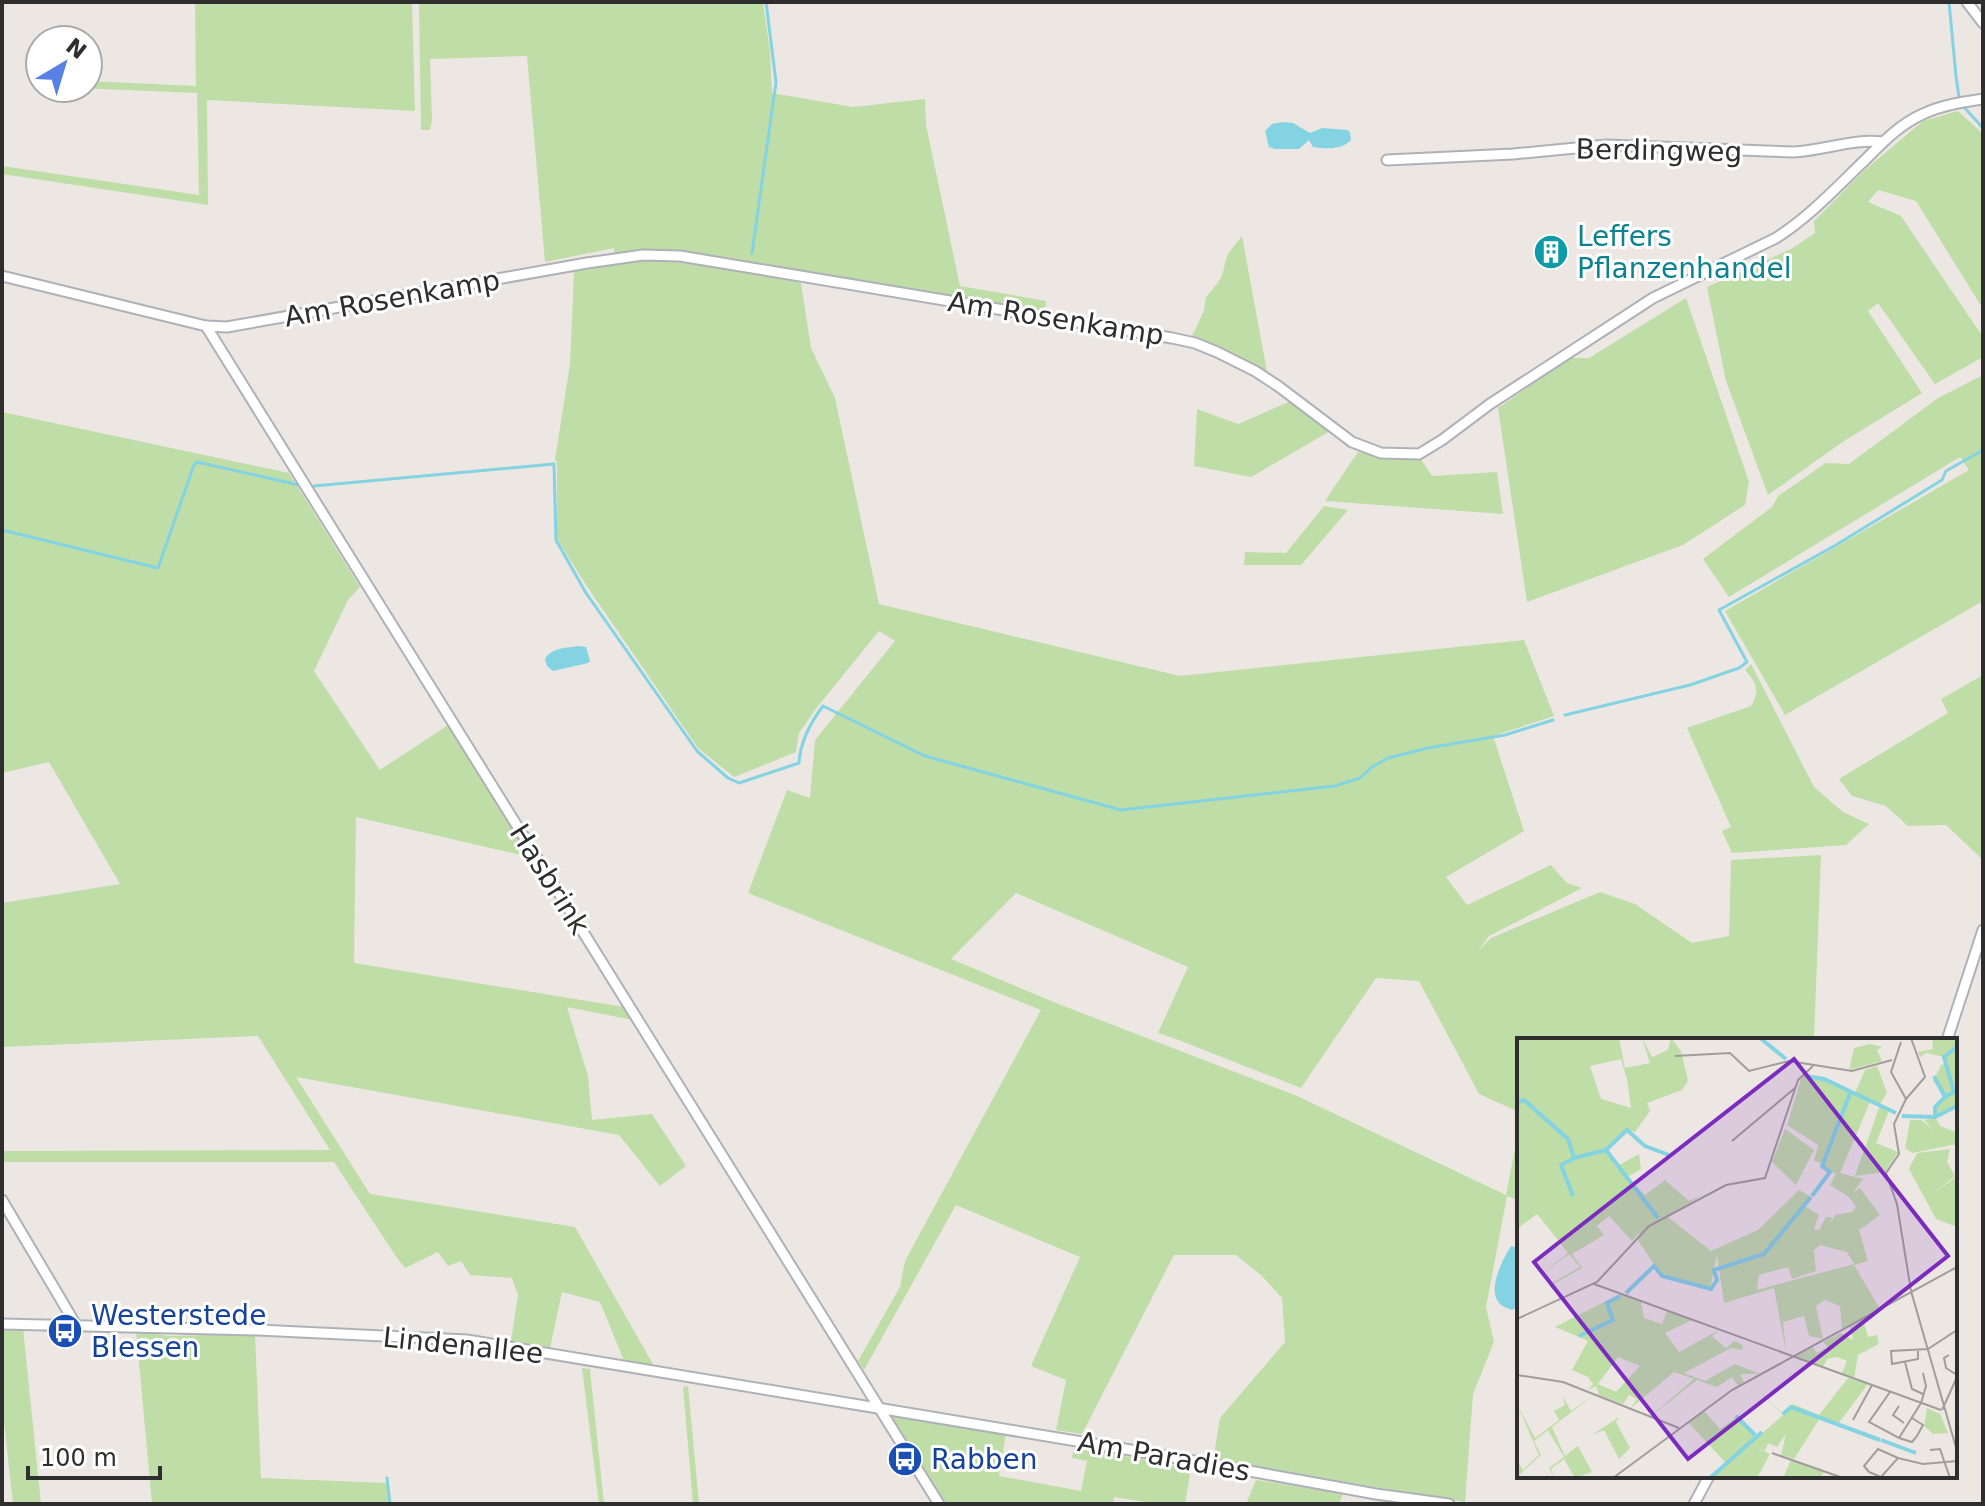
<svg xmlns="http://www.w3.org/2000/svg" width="1985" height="1506" viewBox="0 0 1985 1506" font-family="'DejaVu Sans',sans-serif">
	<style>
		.green { fill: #bfdda6 }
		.water { fill: #83d3e2 }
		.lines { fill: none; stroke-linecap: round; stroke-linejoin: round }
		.stream { stroke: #83d3e2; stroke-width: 3 }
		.street-casing { stroke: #afb1b8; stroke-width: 13 }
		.street { stroke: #fff; stroke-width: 9 }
		.labels { text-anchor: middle; stroke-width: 6; stroke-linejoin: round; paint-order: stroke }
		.street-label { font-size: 28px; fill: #2e2e2e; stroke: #fff }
		.culture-label { font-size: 28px; fill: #0d838f; stroke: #fff; text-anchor: start }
		.transit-label { font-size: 28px; fill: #164399; stroke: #fff; text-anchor: start }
		.inset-river { fill: none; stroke: #83d3e2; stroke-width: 4 }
		.inset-road { fill: none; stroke: #a19d9b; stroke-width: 2 }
		.view { fill: #7b2cbf; fill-opacity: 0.15; stroke: #7b2cbf; stroke-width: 4 }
		.inset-edge { fill: none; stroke: #2e2e2e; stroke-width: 4 }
	</style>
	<rect width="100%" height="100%" fill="#ede7e3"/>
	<g class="green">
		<polygon points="195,2 412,2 415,111 207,100 208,205 2,174 2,166 199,195 197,93 78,88 88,88 88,81 196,86"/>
		<polygon points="419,2 763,2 770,52 772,93 853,107 925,99 926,125 960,286 1046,301 1045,312 738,263 734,267 801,283 811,348 835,398 879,604 1180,676 1524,640 1554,716 1493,736 1524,831 1446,877 1467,905 1551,865 1567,883 1582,888 1489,936 1478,951 1491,938 1600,892 1635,904 1692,943 1729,936 1731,860 1821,855 1814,1040 1519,1040 1519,1112 1479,1094 1419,981 1376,978 1301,1088 1176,1039 1158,1033 1188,967 1016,893 951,959 1056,1003 1295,1095 1506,1195 1519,1128 1519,1201 1507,1196 1486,1307 1494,1342 1473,1394 1465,1502 1213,1460 1220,1418 1285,1342 1282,1298 1261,1275 1236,1255 1174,1255 1082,1434 1056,1430 1066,1380 1031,1366 1080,1257 956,1205 864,1370 858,1361 900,1287 905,1261 1041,1010 748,893 787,790 810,798 815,740 895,641 879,631 818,706 799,733 796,752 734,777 698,748 588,588 557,539 557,462 555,460 570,364 574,271 615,262 614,248 545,262 527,56 430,59 432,120 430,130 421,130"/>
		<polygon points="1958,111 1983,134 1983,309 1916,201 1878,190 1868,202 1901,216 1983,337 1983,357 1935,384 1878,303 1868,311 1922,393 1841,443 1768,495 1726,381 1707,287 1791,249 1815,233 1814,221 1866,169 1923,121"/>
		<polygon points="1242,236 1267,372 1223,349 1192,336 1204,311 1206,297 1217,284 1222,276 1227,255"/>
		<polygon points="1686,298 1749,482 1745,505 1683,545 1527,602 1498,408 1570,358 1589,358"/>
		<polygon points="1983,375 1983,601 1785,715 1725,611 1969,470 1960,457 1729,597 1703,559 1772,507 1778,496 1826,463 1849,464 1938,398"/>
		<polygon points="1291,401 1330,431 1251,477 1194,466 1197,409 1238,424"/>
		<polygon points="2,412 289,473 360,587 348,600 314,671 380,770 448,725 534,858 356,817 354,963 624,1007 633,1020 567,1007 588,1076 592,1120 652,1114 686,1166 660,1186 619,1135 296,1077 370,1194 575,1227 654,1366 625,1363 600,1302 562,1292 550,1348 511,1341 518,1295 512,1278 470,1275 461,1261 448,1266 438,1252 405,1268 395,1255 334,1162 2,1162 2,1151 330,1150 258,1036 2,1047 2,903 120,884 49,762 2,773"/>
		<polygon points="1358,452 1388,458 1420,458 1432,476 1497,472 1503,514 1325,501"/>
		<polygon points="1324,506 1348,510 1301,565 1244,565 1245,552 1286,553"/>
		<path d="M1751,664L1814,787L1843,812L1869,824L1846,845L1732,853L1722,831L1731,827L1687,728L1751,706C1760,691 1757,683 1745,670Z"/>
		<polygon points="1983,675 1983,860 1946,825 1908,826 1886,806 1852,796 1839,779 1948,713 1941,699"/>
		<polygon points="2,1327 23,1328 41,1504 13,1504 2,1403"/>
		<polygon points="136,1330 168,1336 255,1334 261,1478 388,1483 389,1504 152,1504"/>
		<polygon points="582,1368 590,1369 604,1504 599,1504"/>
		<polygon points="688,1386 699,1504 693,1504 683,1387"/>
		<polygon points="888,1414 1006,1433 999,1476 1081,1491 1087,1461 1072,1458 1074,1446 1191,1469 1185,1504 1158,1504 1114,1497 1113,1504 944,1504"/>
		<polygon points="1256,1480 1343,1494 1339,1504 1246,1504"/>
	</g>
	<g class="water">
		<path d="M1283,122L1293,123L1310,133L1322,128L1348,130L1350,133L1351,140C1342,150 1325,149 1313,147L1309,140L1299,149H1275L1269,147L1265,131L1272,124Z"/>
		<path d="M579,646L586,647L590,661L588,663L553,671L547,666L545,659C552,647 567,648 579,646Z"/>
		<path d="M1511,1246L1519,1248V1306L1512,1310C1508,1308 1503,1307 1500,1304C1486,1290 1503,1259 1511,1246Z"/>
	</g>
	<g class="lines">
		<g class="stream">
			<polyline points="1949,2 1956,76 1959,97"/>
			<polyline points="1963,106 1983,128"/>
			<polyline points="752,253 776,82 766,2"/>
			<path d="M314,486L554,464L556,540L586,593L697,751L728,778L739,783L799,763C800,742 811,722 823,706L925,756L1121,810L1335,786L1360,778L1372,767L1388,758L1428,748L1505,735L1553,720"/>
			<polyline points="2,530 158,568 194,465 197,462 299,485"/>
			<polyline points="1565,715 1690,685 1739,668 1747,662 1719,610 1836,545 1942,480 1946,471 1983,450"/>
			<polyline points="387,1478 390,1504"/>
		</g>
		<g class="street-casing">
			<g id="street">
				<polyline points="1967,2 1983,23"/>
				<path d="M1387,160L1513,154L1607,145L1793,152C1823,151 1853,138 1883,142"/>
				<path d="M2,276L206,326L227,327L587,263L643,255L680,256L1172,338L1195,343L1217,352L1255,371L1278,386L1352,442L1381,453L1419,454L1442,440L1490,404L1653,298L1776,238C1809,217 1836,188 1865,160C1882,143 1900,124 1923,114C1941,105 1963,102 1983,99"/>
				<polyline points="206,326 939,1504"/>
				<polyline points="1947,1040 1983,930"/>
				<polyline points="2,1200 76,1325"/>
				<polyline points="2,1324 258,1330 467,1340 1161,1455 1376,1494 1449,1504"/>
				<polyline points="1694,1504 1709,1476"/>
			</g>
		</g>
		<use href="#street" class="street"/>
	</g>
	<defs>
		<g id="building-disc" transform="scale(1.8)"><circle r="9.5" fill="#0f9aa8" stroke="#fff"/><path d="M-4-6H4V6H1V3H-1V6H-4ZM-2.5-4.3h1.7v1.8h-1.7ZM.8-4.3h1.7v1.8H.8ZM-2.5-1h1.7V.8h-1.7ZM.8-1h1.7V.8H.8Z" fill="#fff"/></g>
		<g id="bus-disc" transform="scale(1.8)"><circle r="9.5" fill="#1a4fb4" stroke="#fff"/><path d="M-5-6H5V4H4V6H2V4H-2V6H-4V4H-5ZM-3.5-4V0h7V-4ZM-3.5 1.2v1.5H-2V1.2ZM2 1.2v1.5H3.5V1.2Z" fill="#fff"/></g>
	</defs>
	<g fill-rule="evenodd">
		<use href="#building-disc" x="1551" y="252"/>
		<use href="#bus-disc" x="65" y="1331"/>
		<use href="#bus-disc" x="905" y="1459"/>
	</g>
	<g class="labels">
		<g class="street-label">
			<text transform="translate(1659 150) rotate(1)" y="10">Berdingweg</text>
			<text transform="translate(392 298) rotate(-10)" y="10">Am Rosenkamp</text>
			<text transform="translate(1056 318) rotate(9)" y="10">Am Rosenkamp</text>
			<text transform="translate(550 879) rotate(58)" y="10">Hasbrink</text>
			<text transform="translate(463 1345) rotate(6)" y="10">Lindenallee</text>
			<text transform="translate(1164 1456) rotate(10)" y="10">Am Paradies</text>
		</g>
		<g class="culture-label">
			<text x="1577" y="246">Leffers<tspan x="1577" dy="32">Pflanzenhandel</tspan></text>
		</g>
		<g class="transit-label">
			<text x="91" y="1325">Westerstede<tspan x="91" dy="32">Blessen</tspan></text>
			<text x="931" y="1469">Rabben</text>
		</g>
	</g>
	<g transform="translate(1517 1038)">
		<rect width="440" height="440" fill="#ede7e3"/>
		<path d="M0,0H102L108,30L133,25L125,0L135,19L151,12L154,0L164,13L171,43L165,52L130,65L133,73L118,94L110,91L88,111L99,129L122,116L124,131L110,139L128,157L148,142L172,163L185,157L151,179L194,213L241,192L282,152L294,159L288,168L302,177L297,191L302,192L309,179H315L313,186L318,177L335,174L339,169L332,159L313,147L319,136L306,128L323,84L305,125L297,123L301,107L270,87L285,38L306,41L353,64L323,135L346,141L336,155L343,150L363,177L342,192L351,223L337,227L363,271L325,291L323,268L308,262L299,268L306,301L292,298L287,278L266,284L269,315L257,250L207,265L200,217L193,251L145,238L120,201L123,194L115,203L92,178L80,188L87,197L55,216L65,230L35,247L44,260L32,247L63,229L52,216L24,236L51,215L42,204L15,224L41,202L20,176L0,191ZM104,21L110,41L114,70L84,61L73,28ZM303,207L330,214L337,226L240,252L242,237L271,229L275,241L299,233L297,212ZM415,0H440V67L419,79V70L429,59L416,43L425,26L431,29L428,19L409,15L403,19L401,14L416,11ZM353,6L365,9L360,12L365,23L332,32L337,10ZM360,28L370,55L363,66L338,55L348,32ZM363,67L372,73L359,105L381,114L368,134L338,138ZM419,80L423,88L439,94L440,106L395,115L388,110L393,82H404L418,93L407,82ZM268,91L297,112L279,147L255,124ZM433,111L430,124L438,138L413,158L440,138V189L419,181L392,131L400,115ZM103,256L124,264L127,280L145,286L150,273L175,282L148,295L162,314L202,292L195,298L209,310L217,303L226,307L225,312L214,310L167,335L188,343L218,326L243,336H223L227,344L221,348L215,339L200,349L180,342L134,378L177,341L157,334L114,370L120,361L112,357L106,366L82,357L79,348L71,352L76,346L71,339L55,332L71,303L38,289ZM101,319L123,328L99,354L81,346ZM346,282L351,299L360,297L362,306L341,317L337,340L325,335L330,323L320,319L310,321L306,329L278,318L296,309L300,315L311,309L306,304L324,295L336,302L333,289ZM331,340L351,346L321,386L303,380L277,421L264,417L269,396L260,409L251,405L248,413L234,407L253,416L240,440H194L266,377L233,344L265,375L276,366L302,377ZM45,357L54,373L77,357L35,389L48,418L61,408L75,434L58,440L47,421L34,431L37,440L32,430L47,419L31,392L17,403L24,417L0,439V422L6,432L22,417L0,366L18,400L42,382L37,373L48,367ZM410,370L423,376L431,395L416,396L407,388ZM187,373L203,391L220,379L238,399L192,440L208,424L171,384ZM102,379L99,384L113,410L102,421L87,392L75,397ZM274,422L307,434L303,440H266Z" fill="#bfdda6" fill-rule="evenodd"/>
		<path class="inset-river" d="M243,0L269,21M288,38L307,41L379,75M417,38L428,59L418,69V79M428,59L437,54L427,19L440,9M0,64L7,62L51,101L57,120L89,112L141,180M385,78L418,79L440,68M90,111L110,92L128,108L152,117M56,158L44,127L56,121M295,158L313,134L305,128L334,53M109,255L137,228L145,238L194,251L200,242L197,232L247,216L294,159M62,298L96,282L90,265L103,258M266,376L274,369L363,402M219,378L238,397M364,402L399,415M193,440L245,394"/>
		<path class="inset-road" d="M384,4L374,34L389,61M158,18L213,15L232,33L272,23L335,33L375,22M389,61L377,86L382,116L369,135L380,166L394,253L440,413M389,61L408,39L394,0M215,103L278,50M77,246L424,372M0,281L80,244L132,188L209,147L248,140L281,42L296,28M401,313V321L375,326L374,313L411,311L440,292M432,317L427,320L429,330L440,337M388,324L395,351L406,356M0,337L46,344L162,390M373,354L352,384L382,400L404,365L409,348L406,335M382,368L376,377L387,385M425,372L440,339M336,382L355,347M382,400L395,404L400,398L406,387L395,380M413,412L423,411L433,440M255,415L326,440M352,434L364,439L381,420L406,426L440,423M352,434L347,428L361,411L381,420M96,440L215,352L440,229"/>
		<path class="view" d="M277,21L431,218L171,421L17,224Z"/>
		<rect width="440" height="440" class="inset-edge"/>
	</g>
	<rect width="1985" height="1506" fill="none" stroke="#2e2e2e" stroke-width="8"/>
	<g transform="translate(64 64) rotate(38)"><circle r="38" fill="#ffffff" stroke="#ababab" stroke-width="2"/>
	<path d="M0-6L14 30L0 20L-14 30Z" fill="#5881e5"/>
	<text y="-12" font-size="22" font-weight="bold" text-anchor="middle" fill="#2e2e2e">N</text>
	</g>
	<path d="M28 1466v12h132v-12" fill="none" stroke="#2e2e2e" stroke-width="4"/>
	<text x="40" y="1466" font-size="24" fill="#2e2e2e" stroke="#ffffff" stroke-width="6" paint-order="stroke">100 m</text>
</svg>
